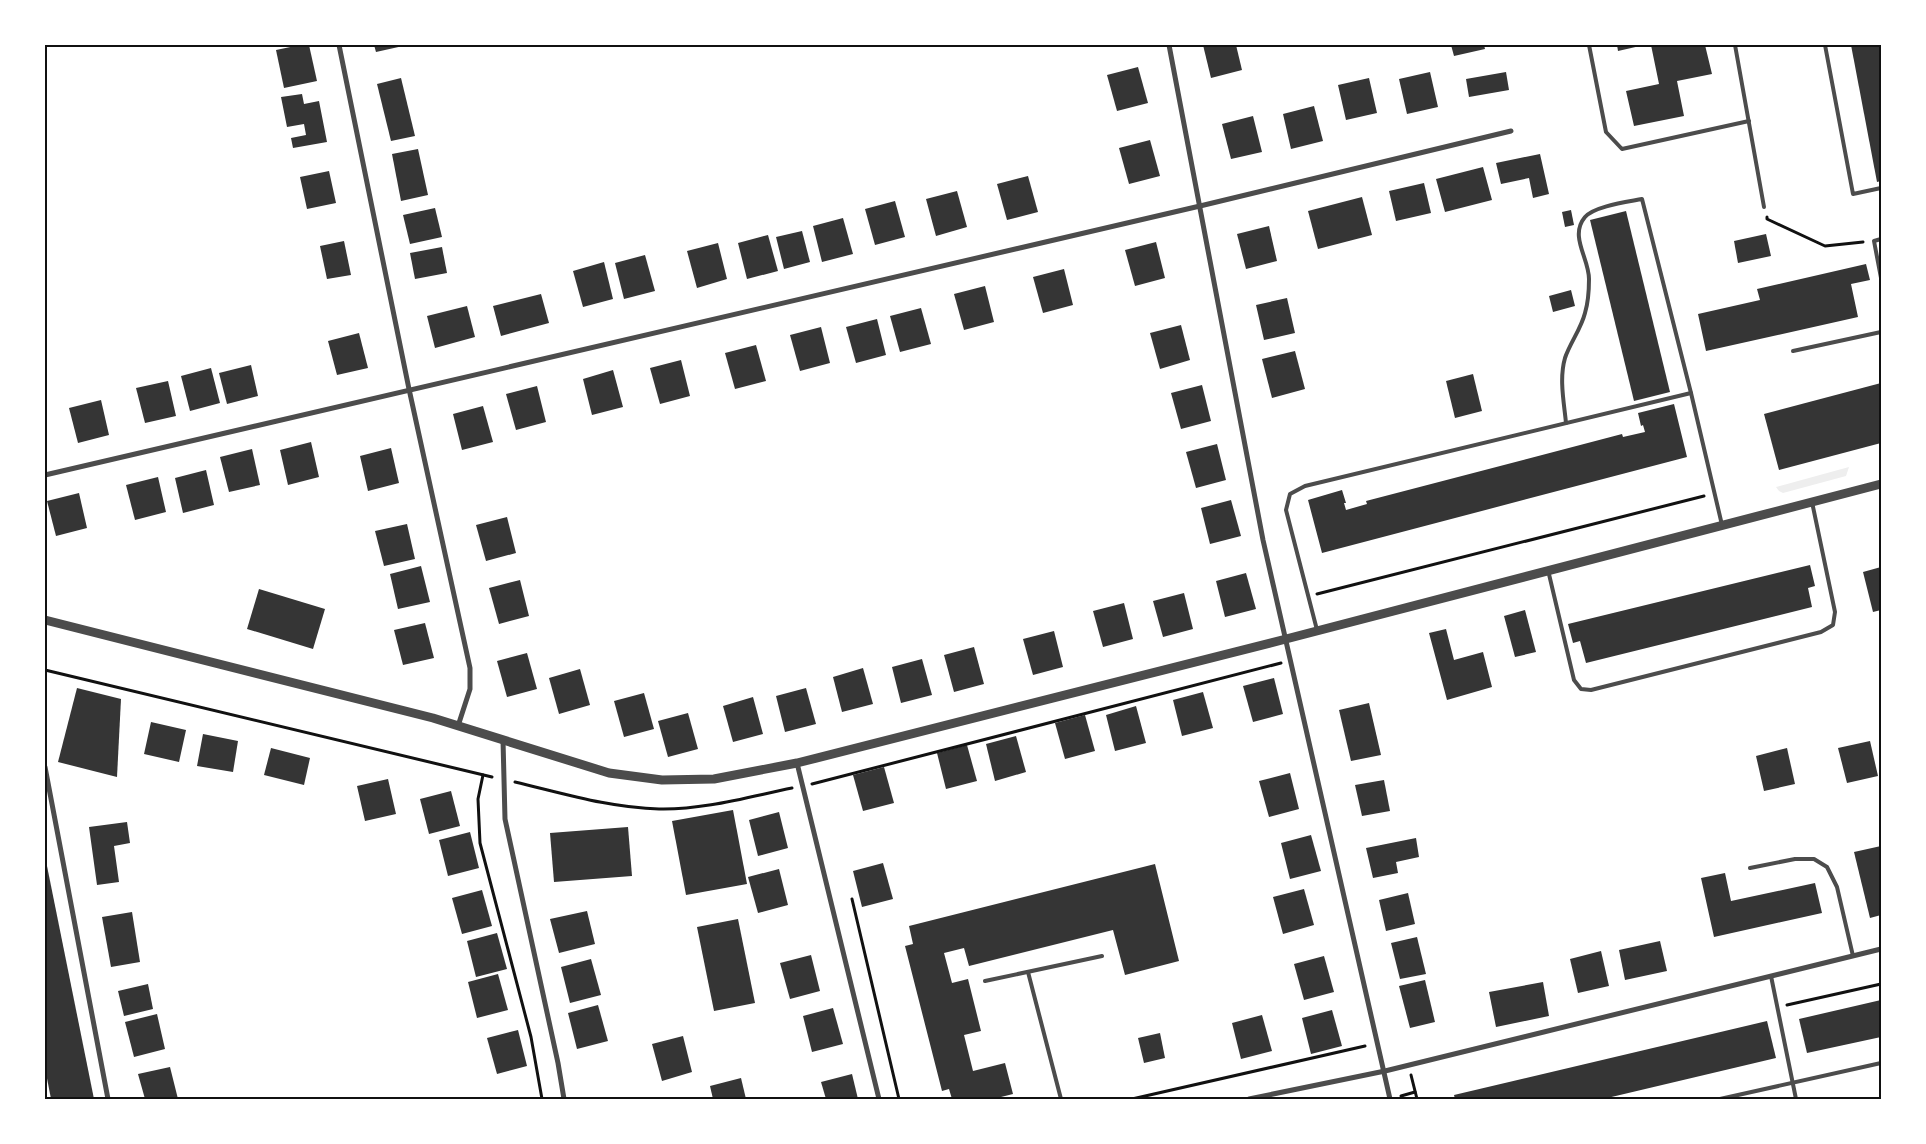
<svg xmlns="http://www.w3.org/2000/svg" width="1926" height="1144" viewBox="0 0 1926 1144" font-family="'Open Sans',sans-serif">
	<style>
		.green { fill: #eee }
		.building { fill: #353535 }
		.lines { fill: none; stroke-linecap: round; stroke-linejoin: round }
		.path { stroke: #111; stroke-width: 3 }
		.service { stroke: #4c4c4c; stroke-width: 4 }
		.minor { stroke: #4c4c4c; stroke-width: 5 }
		.tertiary { stroke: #4c4c4c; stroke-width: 9 }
		.neatline { fill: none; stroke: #111; stroke-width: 2 }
	</style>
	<rect width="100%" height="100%" fill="#fff"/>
	<polygon class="green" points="1849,467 1846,476 1783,493 1779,491 1776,487"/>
	<g class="building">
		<polygon points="300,45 309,45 317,81 284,88 276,50"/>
		<polygon points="374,45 403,45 403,46 376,52"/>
		<polygon points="1203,45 1236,45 1242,70 1211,78"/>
		<polygon points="1451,45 1484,45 1485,49 1454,56"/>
		<polygon points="1617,45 1640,45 1640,46 1618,51"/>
		<polygon points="1651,45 1705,45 1712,74 1677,81 1684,116 1634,126 1626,91 1659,84"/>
		<polygon points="1851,45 1881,45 1881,181 1877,182"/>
		<polygon points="1138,67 1148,103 1117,111 1107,75"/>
		<polygon points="1430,72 1438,107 1407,114 1399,79"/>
		<polygon points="1506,72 1509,90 1469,97 1466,79"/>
		<polygon points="401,78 415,136 391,141 377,84"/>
		<polygon points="1369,78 1377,113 1346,120 1338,85"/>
		<polygon points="302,94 304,104 319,101 327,142 293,148 291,138 306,135 304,124 287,127 281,97"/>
		<polygon points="1314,106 1323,141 1291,149 1283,114"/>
		<polygon points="1253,116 1262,152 1231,159 1222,124"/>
		<polygon points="1150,140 1160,176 1129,184 1119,148"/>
		<polygon points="418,149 428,195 401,201 392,154"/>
		<polygon points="1540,154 1549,194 1533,198 1529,178 1501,184 1496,163"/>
		<polygon points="1483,167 1492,200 1445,212 1436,179"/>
		<polygon points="329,171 336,203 307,209 300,177"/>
		<polygon points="1028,176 1038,212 1007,220 997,184"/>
		<polygon points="1424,183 1431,213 1396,221 1389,191"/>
		<polygon points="957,191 967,227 936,236 926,199"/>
		<polygon points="1362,197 1372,235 1318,249 1308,211"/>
		<polygon points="895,201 905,237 875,245 865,209"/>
		<polygon points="435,208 442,237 410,244 403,215"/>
		<polygon points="1571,210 1574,225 1565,227 1562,212"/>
		<polygon points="1626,211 1670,392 1634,401 1590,220"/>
		<polygon points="843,218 853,254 822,262 813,226"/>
		<polygon points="1269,226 1277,261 1246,269 1237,234"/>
		<polygon points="802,231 810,262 784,269 776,237"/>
		<polygon points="1766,234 1771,256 1738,263 1734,241"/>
		<polygon points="768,235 778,271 747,279 738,243"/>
		<polygon points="344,241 351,275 327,279 320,246"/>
		<polygon points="1156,242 1165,278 1135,286 1125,250"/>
		<polygon points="718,243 727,279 697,288 687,251"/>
		<polygon points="442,247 447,273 415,279 410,253"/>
		<polygon points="645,255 655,291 624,299 615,263"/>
		<polygon points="604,262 613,299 583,307 573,271"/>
		<polygon points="1866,264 1870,280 1851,284 1858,317 1706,351 1698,314 1760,300 1757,289"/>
		<polygon points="1064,269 1073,305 1043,313 1033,277"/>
		<polygon points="985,286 994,322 964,330 954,294"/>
		<polygon points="1571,290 1575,306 1553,312 1549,296"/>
		<polygon points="541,294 549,323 501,336 493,306"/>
		<polygon points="1287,298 1295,333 1264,340 1256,305"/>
		<polygon points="467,306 475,337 435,348 427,316"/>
		<polygon points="921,308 931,344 900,352 890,316"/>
		<polygon points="877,319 886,355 856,363 846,327"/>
		<polygon points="1181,325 1190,360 1160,369 1150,333"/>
		<polygon points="821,327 830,363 800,371 790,335"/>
		<polygon points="359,333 368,368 337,375 328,341"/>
		<polygon points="756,345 766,381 735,389 725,353"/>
		<polygon points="1295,351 1305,389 1272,398 1262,359"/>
		<polygon points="681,360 690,396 660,404 650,368"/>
		<polygon points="251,365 258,396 227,404 219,373"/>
		<polygon points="211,368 220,403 190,411 181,376"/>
		<polygon points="613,370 623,407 592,415 583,379"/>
		<polygon points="1473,374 1482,411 1455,418 1446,381"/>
		<polygon points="168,381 176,416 145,423 136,388"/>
		<polygon points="1881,383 1881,443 1779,470 1764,414"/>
		<polygon points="1202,385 1211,421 1181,429 1171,393"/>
		<polygon points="537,386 546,422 516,430 506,394"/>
		<polygon points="101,400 109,435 78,443 69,408"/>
		<polygon points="1674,404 1687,457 1322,553 1308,500 1342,490 1346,503 1344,503 1346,510 1367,504 1366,501 1622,434 1623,437 1645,432 1643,425 1641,426 1638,413"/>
		<polygon points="483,406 493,442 462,450 453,414"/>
		<polygon points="311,442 319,477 288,485 280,450"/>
		<polygon points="1217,444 1226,480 1196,488 1186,452"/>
		<polygon points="391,448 399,483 368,491 360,456"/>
		<polygon points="252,449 260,485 229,492 220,457"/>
		<polygon points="206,470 214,505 183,513 175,478"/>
		<polygon points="158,477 166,512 135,520 126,485"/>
		<polygon points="79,493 87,528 56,536 47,501"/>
		<polygon points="1231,500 1241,536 1210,544 1201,508"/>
		<polygon points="507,517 516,553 486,561 476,525"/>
		<polygon points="407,524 415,559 384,566 375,531"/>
		<polygon points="1810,565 1815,586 1808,588 1812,607 1586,663 1580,641 1573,643 1568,624"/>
		<polygon points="421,566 430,602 398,609 390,574"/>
		<polygon points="1881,567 1881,610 1873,612 1863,572"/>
		<polygon points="1246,573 1256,609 1225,617 1216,581"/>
		<polygon points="520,580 529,616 499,624 489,588"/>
		<polygon points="259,589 325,609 313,649 247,629"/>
		<polygon points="1184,593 1193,629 1163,637 1153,601"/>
		<polygon points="1124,603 1133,639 1103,647 1093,611"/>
		<polygon points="1525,610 1536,652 1515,657 1504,616"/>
		<polygon points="425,623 434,658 403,665 394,630"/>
		<polygon points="1446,629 1454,660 1483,652 1492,687 1447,700 1429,633"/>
		<polygon points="1054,631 1063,667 1033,675 1023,639"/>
		<polygon points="974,647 984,684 954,692 944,655"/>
		<polygon points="527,653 537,689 507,697 497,661"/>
		<polygon points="922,659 932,695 901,703 892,667"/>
		<polygon points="863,668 873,704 842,712 833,677"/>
		<polygon points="580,669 590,705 559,714 549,678"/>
		<polygon points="1274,678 1283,714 1253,722 1243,686"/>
		<polygon points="77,688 121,699 117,777 58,762"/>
		<polygon points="806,688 816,724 785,732 776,696"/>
		<polygon points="1203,692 1213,728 1182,736 1173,700"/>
		<polygon points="644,693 654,729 624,737 614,701"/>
		<polygon points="753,697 763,734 733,742 723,706"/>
		<polygon points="1369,703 1381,755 1351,761 1339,710"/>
		<polygon points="1136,706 1146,743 1115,751 1106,715"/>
		<polygon points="688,713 698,749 668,757 658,721"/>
		<polygon points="1085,715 1095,751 1065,759 1055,723"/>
		<polygon points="151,722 186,730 179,762 144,754"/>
		<polygon points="203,734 238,741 233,772 197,766"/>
		<polygon points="1016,736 1026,772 995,781 986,744"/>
		<polygon points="1870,741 1878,776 1847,783 1838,748"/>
		<polygon points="967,745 977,781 946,789 937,753"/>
		<polygon points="271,748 310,758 304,785 264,775"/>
		<polygon points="1787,748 1795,784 1764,791 1756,756"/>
		<polygon points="884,767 894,803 863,811 853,775"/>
		<polygon points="1290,773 1299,809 1269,817 1259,781"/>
		<polygon points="388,779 396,814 365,821 357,786"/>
		<polygon points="1384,780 1390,811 1362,816 1355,785"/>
		<polygon points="451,791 460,826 429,834 420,799"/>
		<polygon points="733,810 747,884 686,895 672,821"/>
		<polygon points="779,812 788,848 758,856 749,820"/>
		<polygon points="127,822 130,843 114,846 119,882 97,885 89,827"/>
		<polygon points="628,827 632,876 554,882 550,833"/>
		<polygon points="470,832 479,868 448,876 439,840"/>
		<polygon points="1311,835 1321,871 1290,879 1281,843"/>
		<polygon points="1416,838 1419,857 1396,862 1398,873 1373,878 1366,848"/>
		<polygon points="1881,846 1881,915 1870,918 1854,852"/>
		<polygon points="45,861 46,861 94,1099 51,1099 45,1068"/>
		<polygon points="883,863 893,899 862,907 853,871"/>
		<polygon points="1155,864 1179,961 1125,975 1113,930 969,966 964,948 944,953 952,983 968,979 981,1031 964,1035 973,1071 1005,1063 1013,1094 993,1099 952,1099 949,1089 942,1091 905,946 913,944 909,926"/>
		<polygon points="779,869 788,905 758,913 748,877"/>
		<polygon points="1725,873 1731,901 1815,883 1822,913 1714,937 1701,878"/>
		<polygon points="1304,889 1314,925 1283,934 1273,897"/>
		<polygon points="482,890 492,926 462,934 452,898"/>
		<polygon points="1408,893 1415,924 1386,931 1379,900"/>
		<polygon points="587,911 595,944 559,953 550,919"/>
		<polygon points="132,912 140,962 111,967 102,917"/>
		<polygon points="738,919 755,1003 714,1011 697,927"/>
		<polygon points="497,933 507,969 476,977 467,941"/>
		<polygon points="1417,937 1426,974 1400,979 1391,943"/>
		<polygon points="1660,941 1667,971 1625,980 1619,950"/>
		<polygon points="1601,951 1609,986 1578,993 1570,959"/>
		<polygon points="811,955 820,991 790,999 780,963"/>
		<polygon points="1324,956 1334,992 1304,1000 1294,964"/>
		<polygon points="591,959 601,995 570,1003 561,967"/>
		<polygon points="498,974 508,1010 477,1018 468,982"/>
		<polygon points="1425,980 1435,1022 1410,1028 1399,986"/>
		<polygon points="1543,982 1549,1016 1496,1027 1489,992"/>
		<polygon points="148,984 153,1009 124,1016 118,991"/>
		<polygon points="1881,1000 1881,1037 1807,1053 1799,1019"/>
		<polygon points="598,1005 608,1041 577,1049 568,1013"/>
		<polygon points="833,1008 843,1044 812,1052 803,1016"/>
		<polygon points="1332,1010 1342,1046 1311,1054 1302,1018"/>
		<polygon points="157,1014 165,1049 134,1057 125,1022"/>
		<polygon points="1262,1015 1272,1051 1241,1059 1232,1023"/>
		<polygon points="1767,1021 1776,1058 1603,1099 1455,1099 1454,1095"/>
		<polygon points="518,1030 527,1066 497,1074 487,1038"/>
		<polygon points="1160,1033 1165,1058 1144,1063 1138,1038"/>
		<polygon points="683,1036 692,1072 662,1081 652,1044"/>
		<polygon points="170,1067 178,1099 145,1099 138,1074"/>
		<polygon points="852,1074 858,1099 826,1099 821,1082"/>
		<polygon points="741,1078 746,1099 713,1099 710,1086"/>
	</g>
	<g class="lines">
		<g class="path">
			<polyline points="1767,217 1767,219 1825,246 1863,242"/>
			<polyline points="1317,594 1704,496"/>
			<polyline points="45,670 492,777"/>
			<polyline points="483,775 478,799 480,843 531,1037 542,1099"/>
			<path d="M515,782C562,793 610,808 659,809C703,810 748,797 792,788"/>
			<polyline points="812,784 1281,663"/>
			<polyline points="852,899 899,1099"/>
			<polyline points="1787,1005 1881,984"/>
			<polyline points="1411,1075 1417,1099"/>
			<polyline points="1401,1096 1415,1092"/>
			<polyline points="1132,1099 1365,1046"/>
		</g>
		<g class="service">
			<polyline points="1589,45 1606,132 1622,149 1749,121"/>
			<polyline points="1735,45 1764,207"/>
			<polyline points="1825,45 1853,194 1881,188"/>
			<polyline points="1881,239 1874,241 1881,278"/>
			<polyline points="1793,351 1881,332"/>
			<path d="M1566,423C1564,402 1559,379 1565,358C1570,343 1581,329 1585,313C1588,303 1589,289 1589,279C1589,258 1569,236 1585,217C1595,206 1627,202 1642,199L1691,393"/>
			<polyline points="1548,570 1574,680 1581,689 1591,690 1821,632 1833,625 1835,612 1812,502"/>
			<polyline points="1317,630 1286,510 1290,494 1305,486 1691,393 1722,525"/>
			<polyline points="1750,868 1795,859 1814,859 1827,867 1837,887 1853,956"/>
			<polyline points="1028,972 1061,1099"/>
			<polyline points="1771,976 1796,1099"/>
			<polyline points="985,981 1102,956"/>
			<polyline points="1720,1099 1881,1063"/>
		</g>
		<g class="minor">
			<polyline points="339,45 409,389 470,668 470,689 458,726"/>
			<polyline points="1169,45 1263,540 1390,1099"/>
			<polyline points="45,475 1200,206 1511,131"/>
			<polyline points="503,740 505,819 558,1063 564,1099"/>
			<polyline points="797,763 879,1099"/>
			<polyline points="45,767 108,1099"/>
			<polyline points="1249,1099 1385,1071 1881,949"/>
		</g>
		<polyline class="tertiary" points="45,620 433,718 609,773 662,780 714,779 797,763 1286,639 1881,484"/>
	</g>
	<rect width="1926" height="1144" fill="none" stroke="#ffffff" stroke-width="92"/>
	<rect x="46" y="46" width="1834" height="1052" class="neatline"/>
</svg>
